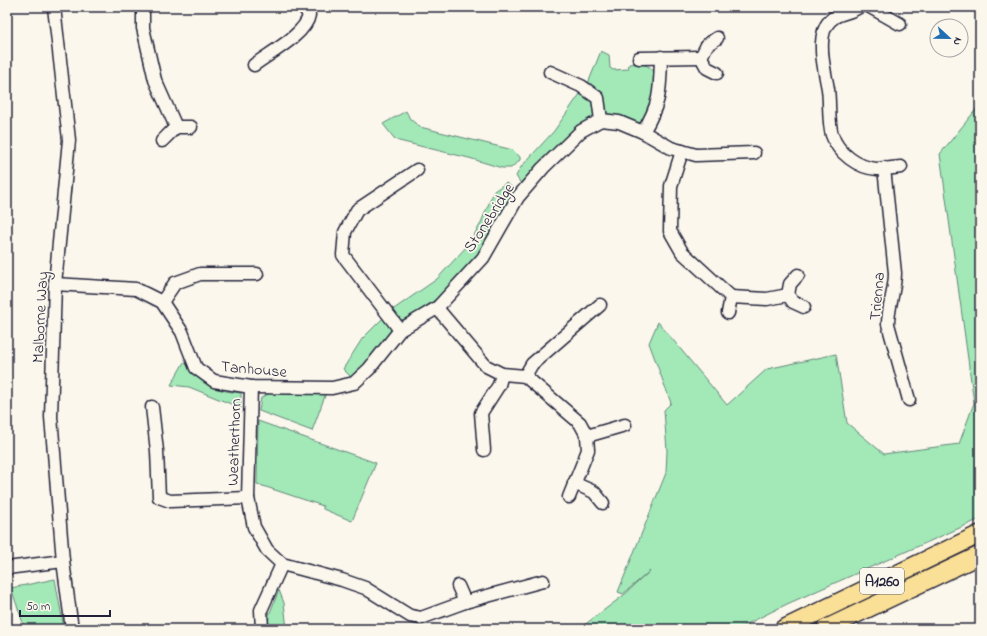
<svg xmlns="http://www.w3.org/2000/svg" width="987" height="636" viewBox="0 0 987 636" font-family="'Indie Flower',sans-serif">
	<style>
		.green { fill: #a2e9b7; stroke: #628679 }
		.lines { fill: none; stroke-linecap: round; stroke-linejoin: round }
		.minor-casing { stroke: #22223b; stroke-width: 15 }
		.highway-casing { stroke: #22223b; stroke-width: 20 }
		.minor { stroke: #fbf7ec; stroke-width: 12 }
		.highway { stroke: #fadf96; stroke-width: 17 }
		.labels { text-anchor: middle; stroke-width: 3.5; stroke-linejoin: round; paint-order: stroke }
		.shield { fill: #fbf7ec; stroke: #636270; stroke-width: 1 }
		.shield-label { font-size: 15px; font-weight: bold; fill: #22223b }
		.street-label { font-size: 16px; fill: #22223b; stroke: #fbf7ec }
	</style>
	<rect width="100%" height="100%" fill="#fbf7ec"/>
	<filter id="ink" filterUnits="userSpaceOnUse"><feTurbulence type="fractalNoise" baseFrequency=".025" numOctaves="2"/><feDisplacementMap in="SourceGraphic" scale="8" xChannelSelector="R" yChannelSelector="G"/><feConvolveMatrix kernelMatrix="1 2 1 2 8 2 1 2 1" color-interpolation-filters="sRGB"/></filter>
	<g filter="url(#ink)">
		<g class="green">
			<path d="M601,51L609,55L610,68L613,70L628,69L629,64C672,60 653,98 644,122L638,125L607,115L587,86Z"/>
			<path d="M582,91L595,100V116C565,132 543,159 523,187L516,176L521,167L554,131Z"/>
			<polygon points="978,107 980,107 980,519 787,604 737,629 579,629 624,595 650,571 623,594 618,592 666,473 667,451 664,410 671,403 649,343 658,322 727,405 767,369 836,354 847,423 884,454 959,444 974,403 940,154"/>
			<polygon points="406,111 410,119 420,127 513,150 520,157 520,160 511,168 502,168 469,158 399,141 394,138 383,124"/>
			<polygon points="506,183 519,192 508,203 469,269 439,297 409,318 402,320 396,317 391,311 437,279 467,246 480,225 494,191"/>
			<polygon points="385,316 396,331 353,379 343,369 362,339"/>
			<path d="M184,362C207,384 208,390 241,393V408L189,387L171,385Z"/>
			<polygon points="270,393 326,393 312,431 259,411 261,398"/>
			<polygon points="258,421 376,463 352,521 323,509 323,506 257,484"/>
			<polygon points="55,579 64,629 25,629 11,588"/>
			<polygon points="279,590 284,603 287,629 268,629 269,615"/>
		</g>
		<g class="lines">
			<g class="minor-casing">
				<g id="minor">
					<polyline points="54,7 69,140 55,284 51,417 63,561 72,629"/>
					<polyline points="143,7 143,28 155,80 176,127"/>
					<path d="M859,7C847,15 834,12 826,26C817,43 825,72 828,89C830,104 828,121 832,135C838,153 858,168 877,169C885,169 893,168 901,167"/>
					<polyline points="870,7 900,24"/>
					<polyline points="717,38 707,45 701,57 707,68 717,73"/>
					<polyline points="639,58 701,57"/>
					<path d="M254,65C270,53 306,34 309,15L304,7"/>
					<polyline points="550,72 581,86 598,98 601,120"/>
					<polyline points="601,120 619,122 643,132 671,148 696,155 754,153"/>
					<path d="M643,132C661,102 660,91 661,57"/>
					<polyline points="162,141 176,127 191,127"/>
					<polyline points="682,151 671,186 670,231 682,252 731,297 728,313"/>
					<path d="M884,168L895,273C895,291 888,307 888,324L909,400"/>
					<polyline points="798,275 790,284 788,295 793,302 804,307"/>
					<polyline points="55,284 136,289 162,302 182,332 196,368 214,381 251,387 332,388 354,383 369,369 400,330 437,308 483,258 518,197 543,168 581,131 601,120"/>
					<polyline points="731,297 767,299 788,295"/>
					<polyline points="162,302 175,283 200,274 257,274"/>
					<polyline points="437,308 486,366 502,374 525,376 580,423 587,436 588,450 569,497"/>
					<polyline points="400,330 343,255 345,232 357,210 417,170"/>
					<polyline points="525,376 532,364 600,305"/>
					<polyline points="251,387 248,498 254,527 267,550 282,564 342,580 365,588 410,616 421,618 465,602 543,581"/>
					<polyline points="152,407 157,451 159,497 170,501 248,498"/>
					<polyline points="587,436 625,425"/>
					<polyline points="484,450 481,413 499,385 502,374"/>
					<polyline points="574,483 594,492 603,503"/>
					<polyline points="7,568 63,561"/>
					<polyline points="458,586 465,602"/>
					<polyline points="262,629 261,610 282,564"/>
				</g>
			</g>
			<g class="highway-casing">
				<g id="highway">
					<polyline points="783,629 980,534"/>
					<polyline points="825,629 980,555"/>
				</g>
			</g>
			<use href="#minor" class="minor"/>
			<use href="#highway" class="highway"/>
		</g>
	</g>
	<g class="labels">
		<rect class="shield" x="860" y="568" width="44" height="26" rx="3"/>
		<g class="shield-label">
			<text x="882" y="586">A1260</text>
		</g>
		<g class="street-label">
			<text transform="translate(488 217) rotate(-57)" y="6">Stonebridge</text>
			<text transform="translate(876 296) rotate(-85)" y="6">Trienna</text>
			<text transform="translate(39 317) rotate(-87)" y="6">Malborne Way</text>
			<text transform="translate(254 368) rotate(5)" y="6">Tanhouse</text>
			<text transform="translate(233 442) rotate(-88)" y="6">Weatherthorn</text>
		</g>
	</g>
	<rect width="987" height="636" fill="none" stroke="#fbf7ec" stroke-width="24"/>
	<rect x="12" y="12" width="963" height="612" fill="none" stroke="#22223b" stroke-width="1.5" filter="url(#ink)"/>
	<g transform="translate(949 38) rotate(112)"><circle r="19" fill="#fbf7ec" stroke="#a4a2a5"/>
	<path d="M0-3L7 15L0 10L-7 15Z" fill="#1f6fb2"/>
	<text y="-6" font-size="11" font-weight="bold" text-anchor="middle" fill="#22223b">N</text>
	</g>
	<path d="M20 610v6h90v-6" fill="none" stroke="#22223b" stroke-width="2"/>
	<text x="26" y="610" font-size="12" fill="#22223b" stroke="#fbf7ec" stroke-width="3" paint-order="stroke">50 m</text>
</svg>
